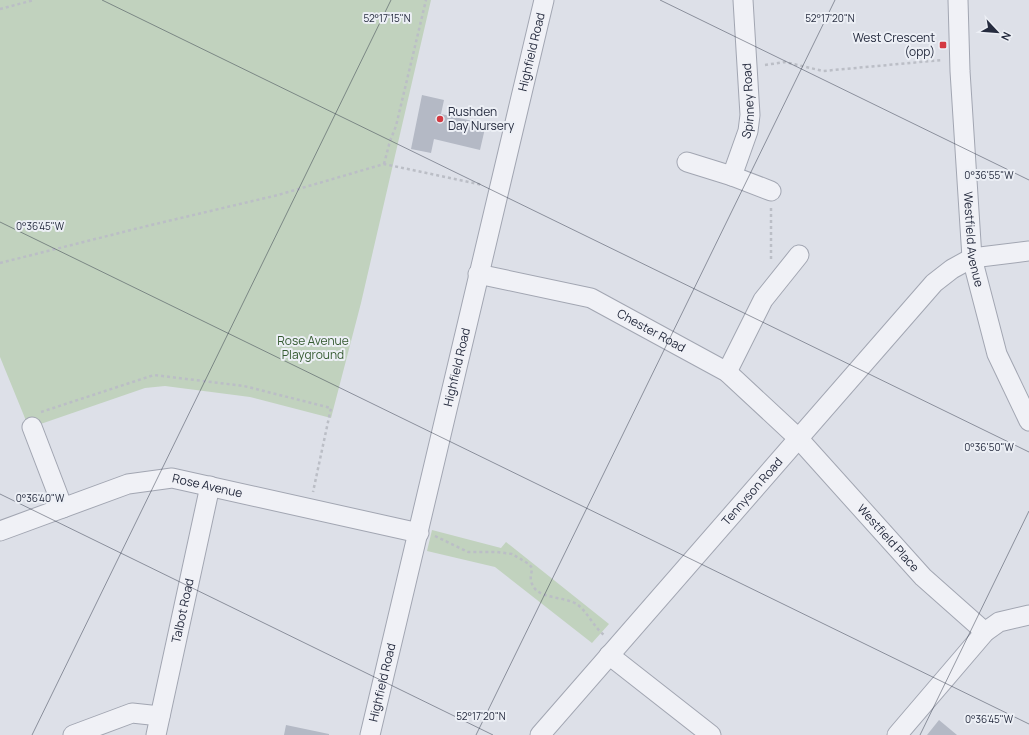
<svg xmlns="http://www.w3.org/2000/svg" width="1029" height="735" viewBox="0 0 1029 735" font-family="Manrope,sans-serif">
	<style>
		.green { fill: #c1d2be }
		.building { fill: #b4b9c5 }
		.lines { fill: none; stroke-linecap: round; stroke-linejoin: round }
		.minor-casing { stroke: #a2a6b2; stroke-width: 21 }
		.path { stroke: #bbbec6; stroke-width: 2.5; stroke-dasharray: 3 3; stroke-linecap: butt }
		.minor { stroke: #f0f1f6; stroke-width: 19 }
		.ticks { fill: none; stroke: #262c3f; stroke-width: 1; stroke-opacity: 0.45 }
		.poi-dot { fill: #d43a42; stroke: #eceff5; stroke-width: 1.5 }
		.labels { text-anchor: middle; stroke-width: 4; stroke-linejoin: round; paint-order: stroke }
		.poi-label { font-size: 12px; fill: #262c3f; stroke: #eceff5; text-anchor: end }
		.street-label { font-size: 12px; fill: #262c3f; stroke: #eceff5 }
		.park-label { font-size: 12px; fill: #365b32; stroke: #eceff5 }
		.ticks-label { font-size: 10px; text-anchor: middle; fill: #262c3f; stroke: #eceff5; stroke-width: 4; stroke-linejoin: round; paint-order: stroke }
	</style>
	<rect width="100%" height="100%" fill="#dde0e8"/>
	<g class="green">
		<polygon points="0,0 431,0 361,303 331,418 250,397 165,386 145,388 29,428 0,357"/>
		<polygon points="432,530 501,548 506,542 609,624 592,643 495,567 427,551"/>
	</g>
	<g class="building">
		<polygon points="422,95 444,100 441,114 486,124 480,150 434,139 431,153 411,149"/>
		<polygon points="939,720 957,735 927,735"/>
		<polygon points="286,725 329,734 329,735 284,735"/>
	</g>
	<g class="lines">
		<g class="minor-casing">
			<g id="minor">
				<path id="s1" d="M958,0L960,71L972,258L997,354L1029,421"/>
				<polyline points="687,162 732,176 771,191"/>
				<path id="s2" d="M732,176L748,131L750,115L743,0"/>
				<path id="s3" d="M478,274L591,298L727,372L798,438L923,577L985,632"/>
				<polyline points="727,372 763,300 799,255"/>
				<polyline points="32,427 63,508"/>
				<path id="s4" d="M0,531L128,484L172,478L419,533"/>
				<polyline points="609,655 711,735"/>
				<polyline points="73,735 132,713 160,716"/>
				<path id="s5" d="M156,735L210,486"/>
				<path id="s6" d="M370,735L544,0"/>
				<path id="s7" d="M540,735L934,283L952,269L972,258L1029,251"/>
				<polyline points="897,735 985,632 999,622 1029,615"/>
			</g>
		</g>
		<g class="path">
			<polyline points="0,9 34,0"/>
			<polyline points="765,65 785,62 823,71 942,60"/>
			<polyline points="384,164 390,141 396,126 426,0"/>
			<polyline points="771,208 771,261"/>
			<polyline points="0,263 147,226 278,195 384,164 483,185"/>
			<polyline points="41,412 154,375 244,386 331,408 313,492"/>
			<path d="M435,536L468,552H497L512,554L529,564L532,568C532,572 530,576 531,580C534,601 565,595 578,605C588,613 594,627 604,635"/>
		</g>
		<use href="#minor" class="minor"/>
	</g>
	<path class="ticks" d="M102,0L1029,452M660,0L1029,180M0,222L1029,724M0,494L493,735M32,735L391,0M476,735L835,0M920,735L1029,511"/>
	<g class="poi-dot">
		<rect x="939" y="41" width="8" height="8" rx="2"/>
		<circle cx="440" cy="119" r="4"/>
	</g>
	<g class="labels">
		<g class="poi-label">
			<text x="935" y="42">West Crescent<tspan x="935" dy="14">(opp)</tspan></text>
			<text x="448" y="116" text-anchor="start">Rushden<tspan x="448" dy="14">Day Nursery</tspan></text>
		</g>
		<g class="street-label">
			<text dy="4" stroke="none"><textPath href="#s6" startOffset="702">Highfield Road</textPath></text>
			<text dy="4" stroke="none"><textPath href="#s2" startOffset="78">Spinney Road</textPath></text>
			<text dy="4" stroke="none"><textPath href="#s1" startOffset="240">Westfield Avenue</textPath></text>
			<text dy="4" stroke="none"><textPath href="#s3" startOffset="184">Chester Road</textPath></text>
			<text dy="4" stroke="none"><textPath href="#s6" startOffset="378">Highfield Road</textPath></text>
			<text dy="4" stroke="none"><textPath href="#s4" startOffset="217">Rose Avenue</textPath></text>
			<text dy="4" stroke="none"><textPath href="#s7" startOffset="323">Tennyson Road</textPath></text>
			<text dy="4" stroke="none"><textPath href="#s3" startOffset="502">Westfield Place</textPath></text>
			<text dy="4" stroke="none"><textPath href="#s5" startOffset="127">Talbot Road</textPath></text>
			<text dy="4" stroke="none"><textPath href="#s6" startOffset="54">Highfield Road</textPath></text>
		</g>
		<g class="park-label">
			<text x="313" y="345">Rose Avenue<tspan x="313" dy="14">Playground</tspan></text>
		</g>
	</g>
	<g class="ticks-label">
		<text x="387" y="22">52°17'15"N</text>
		<text x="830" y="22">52°17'20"N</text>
		<text x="989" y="179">0°36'55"W</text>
		<text x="40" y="230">0°36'45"W</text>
		<text x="989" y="451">0°36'50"W</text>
		<text x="40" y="502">0°36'40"W</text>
		<text x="481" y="720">52°17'20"N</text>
		<text x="989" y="723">0°36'45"W</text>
	</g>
	<g transform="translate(997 32) rotate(116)" stroke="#eceff5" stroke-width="3" paint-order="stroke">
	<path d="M0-3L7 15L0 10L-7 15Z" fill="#262c3f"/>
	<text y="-6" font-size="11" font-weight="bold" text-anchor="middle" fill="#262c3f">N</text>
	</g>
</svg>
